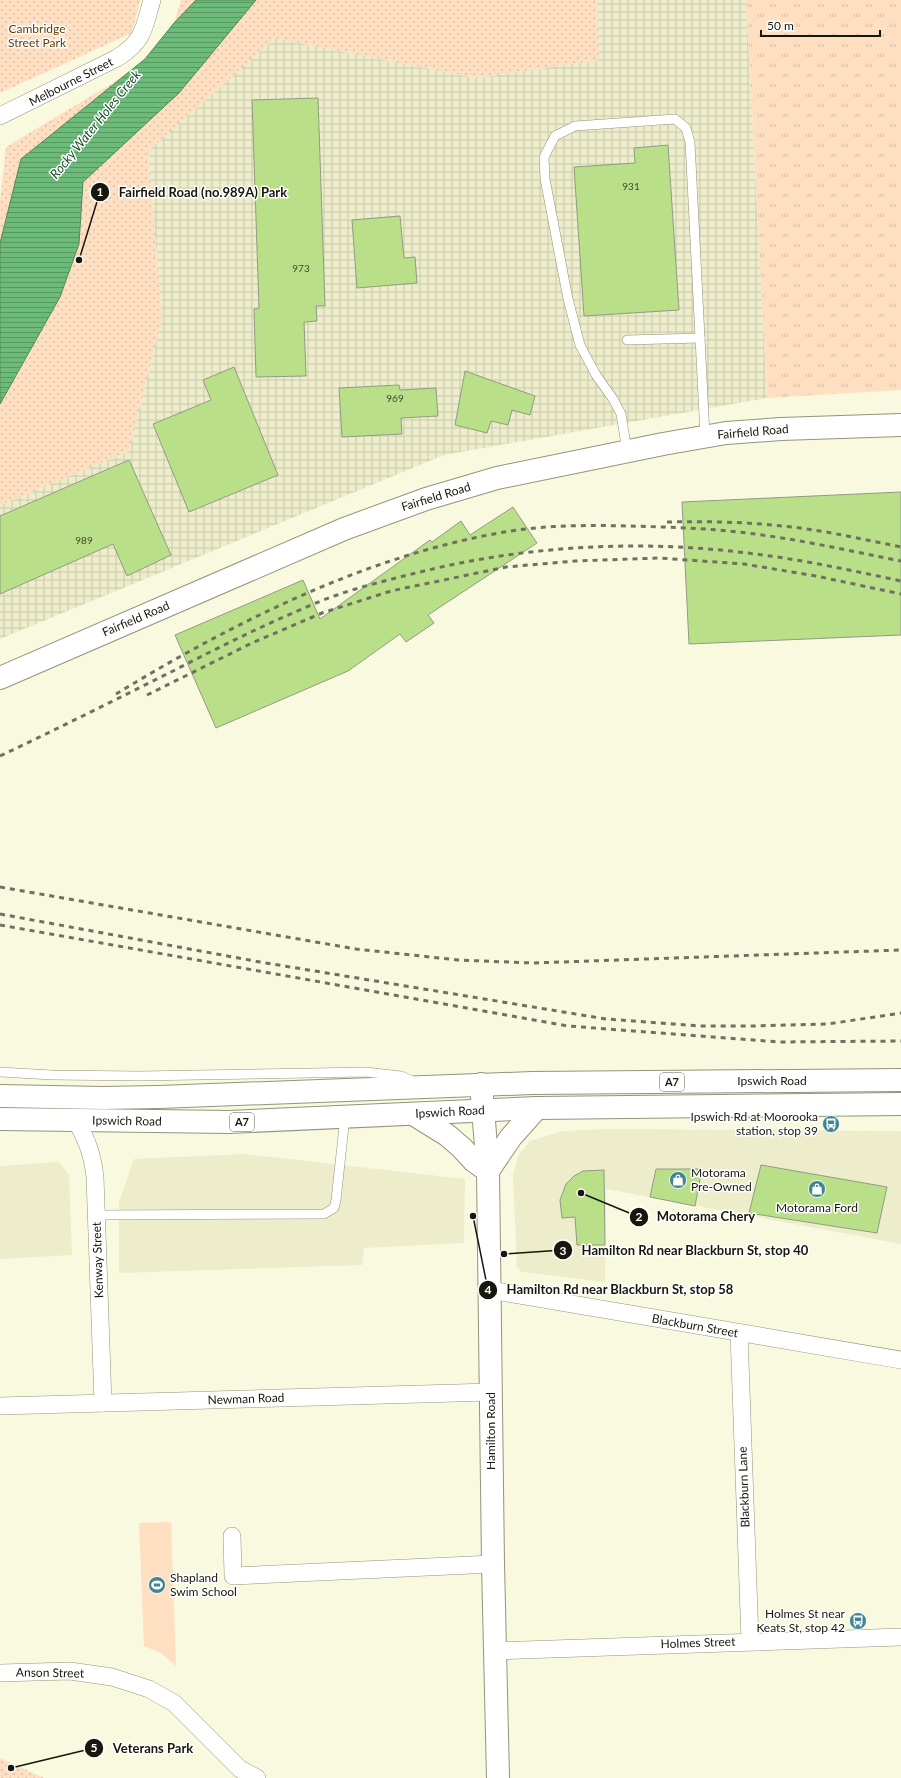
<svg xmlns="http://www.w3.org/2000/svg" width="901" height="1778" viewBox="0 0 901 1778" font-family="Lato,sans-serif">
	<style>
		.built { fill: #edeccb }
		.industrial { fill: url(#industrial-grid) }
		.grass { fill: url(#grass-tufts) }
		.park { fill: url(#park-dots) }
		.garden { fill: #ffdfc2 }
		.water { fill: url(#water-rules); stroke: #538a5a }
		.building { fill: #b9df88; stroke: #919b85 }
		.lines { fill: none; stroke-linecap: round; stroke-linejoin: round }
		.service-casing { stroke: #94947d; stroke-width: 10 }
		.minor-casing { stroke: #94947d; stroke-width: 18 }
		.tertiary-casing { stroke: #94947d; stroke-width: 24 }
		.secondary-casing { stroke: #94947d; stroke-width: 24 }
		.trunk-casing { stroke: #94947d; stroke-width: 24 }
		.service { stroke: #fff; stroke-width: 9 }
		.minor { stroke: #fff; stroke-width: 17 }
		.tertiary { stroke: #fff; stroke-width: 22 }
		.secondary { stroke: #fff; stroke-width: 22 }
		.trunk { stroke: #fff; stroke-width: 22 }
		.rail { stroke: #707060; stroke-width: 3; stroke-dasharray: 5 5; stroke-linecap: butt }
		.labels { text-anchor: middle; stroke-width: 3; stroke-linejoin: round; paint-order: stroke }
		.number-label { font-size: 10px; fill: #40492c }
		.shield { fill: #fff; stroke: #5d5d56; stroke-width: 1 }
		.shield-label { font-size: 11px; font-weight: bold; fill: #17170e }
		.park-label { font-size: 12px; fill: #663a00; stroke: #fff }
		.street-label { font-size: 12px; fill: #17170e; stroke: #fff }
		.poi-label { font-size: 12px; fill: #17170e; stroke: #fff; text-anchor: end }
		.water-label { font-size: 13px; font-style: italic; fill: #134b22; stroke: #fff }
		.leader { fill: none; stroke: #17170e; stroke-width: 1.5 }
		.callout-dot { fill: #17170e; stroke: #fff; stroke-width: 1.5 }
		.mark-label { font-size: 12px; text-anchor: middle; font-weight: bold; fill: #fff }
		.callout-label { font-size: 13px; text-anchor: middle; font-weight: bold; fill: #17170e; stroke: #fff; stroke-width: 3; stroke-linejoin: round; paint-order: stroke }
	</style>
	<defs>
		<pattern id="industrial-grid" width="8" height="8" patternUnits="userSpaceOnUse"><rect width="8" height="8" fill="#edeccb"/><path d="M0 4h8M4 0v8" fill="none" stroke="#cacaad"/></pattern>
		<pattern id="grass-tufts" width="24" height="20" patternUnits="userSpaceOnUse"><rect width="24" height="20" fill="#ffdfc2"/><path d="M3 7l-1-3M5 7V3M7 7l1-3M15 17l-1-3M17 17v-4M19 17l1-3" fill="none" stroke="#dabfa6"/></pattern>
		<pattern id="park-dots" width="8" height="8" patternUnits="userSpaceOnUse"><rect width="8" height="8" fill="#ffdfc2"/><path d="M2 2h.1M6 6h.1" fill="none" stroke="#dabfa6" stroke-width="1.8" stroke-linecap="round"/></pattern>
		<pattern id="water-rules" width="6" height="5" patternUnits="userSpaceOnUse"><rect width="6" height="5" fill="#6dbb7b"/><path d="M0 2.5h6" fill="none" stroke="#599763"/></pattern>
	</defs>
	<rect width="100%" height="100%" fill="#f9f9df"/>
	<g class="built">
		<polygon points="604,1129 901,1131 901,1244 606,1189 605,1282 522,1272 517,1267 513,1176 518,1156 530,1141 563,1131"/>
		<polygon points="245,1154 465,1179 464,1243 364,1248 362,1265 119,1273 119,1202 134,1159"/>
		<polygon points="59,1162 69,1175 72,1255 0,1259 0,1166"/>
	</g>
	<polygon class="industrial" points="597,0 746,0 767,398 444,455 0,639 0,505 129,451 162,318 148,151 275,38 476,78 599,60"/>
	<polygon class="grass" points="746,0 901,0 901,390 767,398"/>
	<g class="park">
		<polygon points="0,0 140,0 132,33 0,93"/>
		<polygon points="181,0 597,0 599,60 476,78 275,38 148,151 162,318 129,451 0,505 0,201 6,147 113,83 145,59 174,23"/>
		<polygon points="0,1758 44,1778 0,1778"/>
	</g>
	<polygon class="garden" points="171,1522 176,1666 161,1653 144,1646 139,1523"/>
	<polygon class="water" points="196,0 256,0 179,93 83,182 79,244 60,297 0,404 0,243 21,159 145,59 174,23"/>
	<g class="building">
		<polygon points="318,98 325,306 316,306 317,321 304,322 306,376 256,377 254,309 259,308 252,100"/>
		<polygon points="668,145 679,310 584,316 574,167 635,163 634,148"/>
		<polygon points="400,216 404,258 415,257 417,283 357,288 352,220"/>
		<polygon points="234,367 278,475 189,512 153,424 211,400 203,380"/>
		<polygon points="465,371 535,396 530,415 512,410 508,425 491,421 487,433 455,425"/>
		<polygon points="399,385 400,390 436,388 438,416 401,418 402,434 342,437 339,388"/>
		<polygon points="129,460 171,555 127,576 113,544 0,594 0,516"/>
		<polygon points="901,492 901,635 689,644 682,502"/>
		<polygon points="513,507 537,543 428,615 434,623 406,642 400,634 348,671 216,728 175,635 303,580 320,619 430,540 432,542 461,521 470,535"/>
		<polygon points="761,1165 887,1187 877,1233 749,1213"/>
		<polygon points="656,1169 702,1169 695,1206 650,1197"/>
		<polygon points="604,1170 605,1245 577,1245 575,1217 562,1218 560,1200 566,1184 574,1176 583,1171"/>
	</g>
	<g class="lines">
		<g class="service-casing">
			<g id="service">
				<polyline points="627,340 700,338"/>
				<polyline points="627,451 621,414 613,399 596,375 580,345 568,299 545,179 544,157 555,136 575,126 675,119 686,128 690,142 705,436"/>
				<polyline points="0,1072 52,1075 140,1076 366,1072 401,1076 413,1081"/>
				<polyline points="96,1215 324,1214 334,1208 336,1200 345,1117"/>
			</g>
		</g>
		<g class="minor-casing">
			<g id="minor">
				<path d="M0,116L117,58C144,41 144,28 152,0"/>
				<path d="M76,1120C87,1141 92,1152 95,1177L103,1403"/>
				<polyline points="490,1290 901,1360"/>
				<polyline points="739,1333 750,1641"/>
				<polyline points="0,1406 491,1392"/>
				<polyline points="232,1536 233,1576 493,1564"/>
				<polyline points="494,1651 901,1637"/>
				<polyline points="0,1673 70,1671 112,1677 149,1689 174,1703 240,1769 257,1778"/>
			</g>
		</g>
		<g class="tertiary-casing">
			<polyline id="tertiary" points="481,1084 488,1171 493,1564 498,1778"/>
		</g>
		<g class="secondary-casing">
			<polyline id="secondary" points="0,678 344,529 426,499 497,478 663,444 726,433 781,429 901,425"/>
		</g>
		<g class="trunk-casing">
			<g id="trunk">
				<polyline points="0,1096 103,1098 159,1097 532,1083 901,1080"/>
				<polyline points="413,1114 447,1135 462,1148 474,1161 488,1171 511,1137 537,1108"/>
				<polyline points="0,1119 229,1122 537,1108 901,1104"/>
			</g>
		</g>
		<use href="#service" class="service"/>
		<use href="#minor" class="minor"/>
		<use href="#tertiary" class="tertiary"/>
		<use href="#secondary" class="secondary"/>
		<use href="#trunk" class="trunk"/>
		<g class="rail">
			<path d="M667,522C706,521 744,522 783,526C823,530 862,539 901,547"/>
			<path d="M116,694C233,623 364,557 499,533C541,525 585,525 627,526C667,527 707,528 747,533C798,539 850,551 901,561"/>
			<polyline points="147,695 252,643 322,613 391,591 506,567 575,561 659,558 744,564 816,576 901,594"/>
			<path d="M0,756C59,728 117,699 175,670C221,646 268,623 316,603C347,590 380,582 412,574C521,546 635,539 747,553C799,559 850,570 901,581"/>
			<polyline points="0,887 356,949 458,960 533,963 901,950"/>
			<polyline points="0,914 260,962 606,1019 700,1026 751,1026 828,1024 901,1013"/>
			<polyline points="0,925 568,1026 779,1042 901,1041"/>
		</g>
	</g>
	<defs>
		<g id="bus-disc" transform="scale(0.9)"><circle r="9.5" fill="#408592" stroke="#fff"/><path d="M-5-6H5V4H4V6H2V4H-2V6H-4V4H-5ZM-3.5-4V0h7V-4ZM-3.5 1.2v1.5H-2V1.2ZM2 1.2v1.5H3.5V1.2Z" fill="#fff"/></g>
		<g id="shop-disc" transform="scale(0.9)"><circle r="9.5" fill="#408592" stroke="#fff"/><path d="M-5-2.5h2.3a2.7 3.5 0 0 1 5.4 0H5L5.5 6h-11ZM-1.5-2.5h3a1.5 2.3 0 0 0-3 0Z" fill="#fff"/></g>
		<g id="stadium-disc" transform="scale(0.9)"><circle r="9.5" fill="#408592" stroke="#fff"/><path d="M0-5a6.5 5 0 1 0 0 10a6.5 5 0 1 0 0-10ZM-3.5-1.8h7v3.6h-7Z" fill="#fff"/></g>
	</defs>
	<g fill-rule="evenodd">
		<use href="#bus-disc" x="831" y="1124"/>
		<use href="#shop-disc" x="678" y="1180"/>
		<use href="#shop-disc" x="817" y="1189"/>
		<use href="#stadium-disc" x="157" y="1585"/>
		<use href="#bus-disc" x="858" y="1621"/>
	</g>
	<g class="labels">
		<g class="number-label">
			<text x="631" y="190">931</text>
			<text x="301" y="272">973</text>
			<text x="395" y="402">969</text>
			<text x="84" y="544">989</text>
		</g>
		<g class="shield">
			<rect x="660" y="1073" width="24" height="18" rx="3"/>
			<rect x="230" y="1113" width="24" height="18" rx="3"/>
		</g>
		<g class="shield-label">
			<text x="672" y="1086">A7</text>
			<text x="242" y="1126">A7</text>
		</g>
		<g class="park-label">
			<text x="37" y="33">Cambridge<tspan x="37" dy="14">Street Park</tspan></text>
		</g>
		<g class="street-label">
			<text transform="translate(71 82) rotate(-27)" y="4">Melbourne Street</text>
			<text transform="translate(753 432) rotate(-5)" y="4">Fairfield Road</text>
			<text transform="translate(436 497) rotate(-17)" y="4">Fairfield Road</text>
			<text transform="translate(136 619) rotate(-23)" y="4">Fairfield Road</text>
			<text x="772" y="1085">Ipswich Road</text>
			<text transform="translate(450 1112) rotate(-3)" y="4">Ipswich Road</text>
			<text transform="translate(127 1121) rotate(1)" y="4">Ipswich Road</text>
			<text transform="translate(98 1260) rotate(-92)" y="4">Kenway Street</text>
			<text transform="translate(695 1326) rotate(10)" y="4">Blackburn Street</text>
			<text transform="translate(246 1399) rotate(-2)" y="4">Newman Road</text>
			<text transform="translate(491 1431) rotate(-90)" y="4">Hamilton Road</text>
			<text transform="translate(744 1487) rotate(-92)" y="4">Blackburn Lane</text>
			<text transform="translate(698 1643) rotate(-2)" y="4">Holmes Street</text>
			<text transform="translate(50 1673) rotate(1)" y="4">Anson Street</text>
		</g>
		<g class="poi-label">
			<text x="818" y="1121">Ipswich Rd at Moorooka<tspan x="818" dy="14">station, stop 39</tspan></text>
			<text x="691" y="1177" text-anchor="start">Motorama<tspan x="691" dy="14">Pre-Owned</tspan></text>
			<text x="817" y="1212" text-anchor="middle">Motorama Ford</text>
			<text x="170" y="1582" text-anchor="start">Shapland<tspan x="170" dy="14">Swim School</tspan></text>
			<text x="845" y="1618">Holmes St near<tspan x="845" dy="14">Keats St, stop 42</tspan></text>
		</g>
		<g class="water-label">
			<text transform="translate(95 124) rotate(-51)" y="5">Rocky Water Holes Creek</text>
		</g>
	</g>
	<path class="leader" d="M79 260L100 192M581 1193L639 1217M504 1254L563 1250M473 1216L488 1290M11 1768L94 1748"/>
	<g class="callout-dot">
		<circle cx="79" cy="260" r="4"/>
		<circle cx="581" cy="1193" r="4"/>
		<circle cx="504" cy="1254" r="4"/>
		<circle cx="473" cy="1216" r="4"/>
		<circle cx="11" cy="1768" r="4"/>
		<circle cx="100" cy="192" r="10"/>
		<circle cx="639" cy="1217" r="10"/>
		<circle cx="563" cy="1250" r="10"/>
		<circle cx="488" cy="1290" r="10"/>
		<circle cx="94" cy="1748" r="10"/>
	</g>
	<g class="mark-label">
		<text x="100" y="196">1</text>
		<text x="639" y="1221">2</text>
		<text x="563" y="1255">3</text>
		<text x="488" y="1294">4</text>
		<text x="94" y="1752">5</text>
	</g>
	<g class="callout-label">
		<text x="203" y="197">Fairfield Road (no.989A) Park</text>
		<text x="706" y="1221">Motorama Chery</text>
		<text x="695" y="1255">Hamilton Rd near Blackburn St, stop 40</text>
		<text x="620" y="1294">Hamilton Rd near Blackburn St, stop 58</text>
		<text x="153" y="1753">Veterans Park</text>
	</g>
	<path d="M761 30v6h119v-6" fill="none" stroke="#17170e" stroke-width="2"/>
	<text x="767" y="30" font-size="12" fill="#17170e" stroke="#ffffff" stroke-width="3" paint-order="stroke">50 m</text>
</svg>
